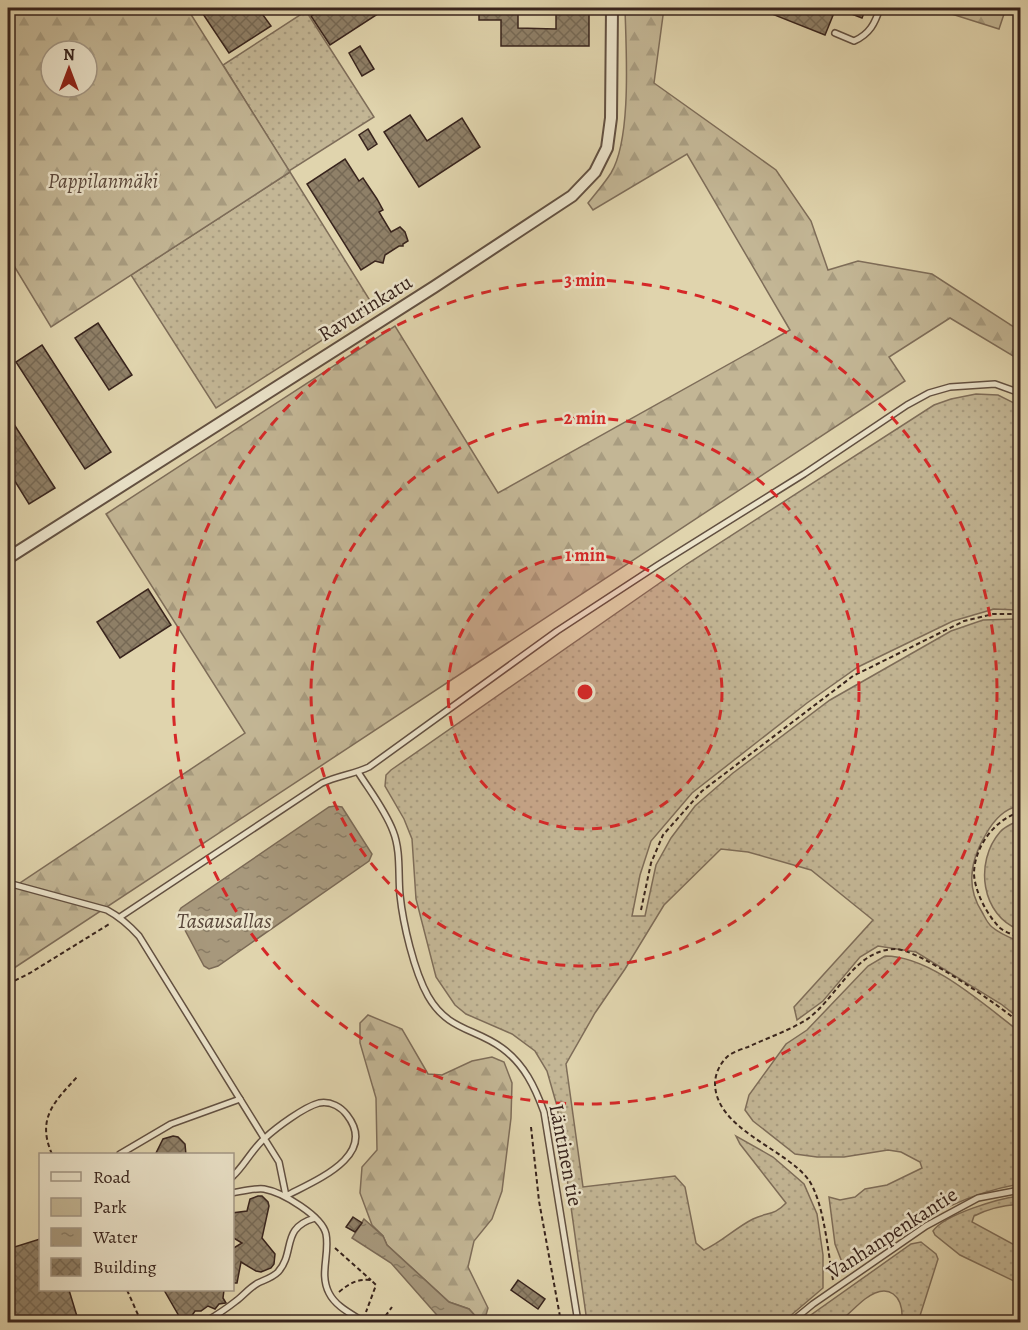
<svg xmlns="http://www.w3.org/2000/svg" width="1028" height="1330" viewBox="0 0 1028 1330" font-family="Alegreya,serif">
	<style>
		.green { fill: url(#green-dots); stroke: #7e6d59; stroke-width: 1.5 }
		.forest { fill: url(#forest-firs); stroke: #7e6d59; stroke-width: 1.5; fill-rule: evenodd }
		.water { fill: url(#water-ripples); stroke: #7b6a56; stroke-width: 1.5 }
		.building { fill: url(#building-cross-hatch); stroke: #38241d; stroke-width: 1.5 }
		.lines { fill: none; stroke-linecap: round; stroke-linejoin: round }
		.service-casing { stroke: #625041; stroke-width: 8 }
		.minor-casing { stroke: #625041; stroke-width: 14 }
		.path { stroke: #38241d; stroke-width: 2; stroke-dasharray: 4.5 3; stroke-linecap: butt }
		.service { stroke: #ebe3ca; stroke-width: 5 }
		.minor { stroke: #ebe3ca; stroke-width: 10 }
		.ring { fill: none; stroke: #d62828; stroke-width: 3; stroke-dasharray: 10 8 }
		.labels { text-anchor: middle; stroke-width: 5; stroke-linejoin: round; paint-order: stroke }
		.park-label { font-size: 21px; font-style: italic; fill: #5b483b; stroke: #ebe3ca }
		.street-label { font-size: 21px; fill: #38241d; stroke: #ebe3ca }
		.water-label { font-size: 22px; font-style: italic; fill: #59473a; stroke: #ebe3ca }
		.centre { fill: #d62828; stroke: #ebe3ca; stroke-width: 3 }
		.ring-label { font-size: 18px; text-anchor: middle; font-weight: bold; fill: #d62828; stroke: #ebe3ca; stroke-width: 5; stroke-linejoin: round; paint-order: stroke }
	</style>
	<defs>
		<pattern id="green-dots" width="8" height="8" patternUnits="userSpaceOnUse" patternTransform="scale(1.5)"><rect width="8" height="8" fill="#c3b695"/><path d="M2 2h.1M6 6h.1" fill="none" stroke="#a89c80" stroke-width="1.8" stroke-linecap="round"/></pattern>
		<pattern id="forest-firs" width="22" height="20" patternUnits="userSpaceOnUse" patternTransform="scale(1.5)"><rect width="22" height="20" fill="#c3b695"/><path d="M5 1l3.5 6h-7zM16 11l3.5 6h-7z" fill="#a89c80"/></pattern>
		<pattern id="water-ripples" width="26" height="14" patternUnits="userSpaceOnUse" patternTransform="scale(1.5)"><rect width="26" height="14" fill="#a7987c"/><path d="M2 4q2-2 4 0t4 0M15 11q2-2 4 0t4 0" fill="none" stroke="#897c65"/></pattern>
		<pattern id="building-cross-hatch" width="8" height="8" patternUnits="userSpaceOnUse" patternTransform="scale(1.5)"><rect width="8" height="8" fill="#8f8068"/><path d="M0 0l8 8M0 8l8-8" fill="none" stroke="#766955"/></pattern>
	</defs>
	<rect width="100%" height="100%" fill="#e0d4ad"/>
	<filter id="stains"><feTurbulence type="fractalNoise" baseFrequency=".00333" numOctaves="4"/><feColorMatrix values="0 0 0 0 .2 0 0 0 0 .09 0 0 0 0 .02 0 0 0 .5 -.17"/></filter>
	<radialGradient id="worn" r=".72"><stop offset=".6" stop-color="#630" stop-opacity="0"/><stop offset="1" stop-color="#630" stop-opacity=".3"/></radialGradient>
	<g class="green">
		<polygon points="306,11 374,117 289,171 223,65"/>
		<polygon points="290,172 374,307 216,408 131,275"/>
		<path d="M976,394L998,395L1020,406V610L994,609L953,621L858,667L807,703L692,793L651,841L640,875L632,916H645L656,865L671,838L695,806L733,773L830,700L951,631L983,620L1020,619V806C1005,808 994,820 986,834C971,859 965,886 982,912C985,917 987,923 992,927C1000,934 1011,938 1020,942V1019L1001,1004L916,952L878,946L860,957L823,1001L797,1020L794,1007L873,920L811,870L748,852L721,849L664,905L625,969L595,1013L566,1064L583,1187L675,1176L685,1187L696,1243L704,1250C722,1242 735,1228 753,1219C767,1212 774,1216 786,1203L740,1144L736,1136L773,1157L804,1184L817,1214L823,1255V1288L783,1322H587L557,1106L547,1071L535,1051L512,1034L466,1014L455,1005L436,977L416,899L412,839L404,819L385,786L386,775L391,770L687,564L934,405L951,399Z"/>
		<path d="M1020,820V930C981,916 974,862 1000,832C1005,826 1014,823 1020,820Z"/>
		<path d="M885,956C931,956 984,1005 1020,1032V1184C968,1193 922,1217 879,1248C869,1255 857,1270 845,1270L835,1244L829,1197L840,1200L855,1197L865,1189L887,1185L922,1168L920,1162L901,1152L888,1150L844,1157H817L795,1154L753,1121L745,1110L749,1095L786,1044L807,1030L868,966Z"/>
		<path d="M1020,1196V1204C1003,1205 989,1208 974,1216L972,1222L1020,1248V1284L960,1255L935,1235L933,1231C945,1214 1000,1198 1020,1196Z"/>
		<path d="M921,1242L936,1254L938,1259L918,1322H902C904,1296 889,1281 865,1299C856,1306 848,1315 839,1322H801L911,1244Z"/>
	</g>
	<g class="forest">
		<path d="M8,8H187L290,172L51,327L8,256ZM51,51H87V87H51Z"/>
		<path d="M625,8H664L654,83L776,170L811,221L828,270L858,261L932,274L1020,331V360L950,318L889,357L905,381L8,972V891L245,733L106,514L395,326L498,493L790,330L687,154L593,210L588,203C596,193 604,184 611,173C632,138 626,49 625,8Z"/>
		<polygon points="942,8 1006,8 999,29 942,11"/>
		<polygon points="368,1015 402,1029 428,1074 442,1075 472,1061 492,1057 504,1062 512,1083 511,1118 502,1191 492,1219 474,1241 468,1267 488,1308 486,1315 477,1318 469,1309 449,1302 387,1245 383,1236 372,1225 360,1193 362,1167 377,1150 376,1098 360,1043 360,1023"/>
	</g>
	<g class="water">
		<polygon points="335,806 342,807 372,854 369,861 218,966 209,969 204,966 177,915 181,908 329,807"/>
		<polygon points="364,1219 383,1236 387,1245 449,1302 469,1309 477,1318 472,1322 443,1322 391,1263 352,1238"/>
	</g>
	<g class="building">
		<polygon points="199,8 258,8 271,26 229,53"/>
		<polygon points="324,8 387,8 330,45 311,16"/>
		<polygon points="479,8 518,8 518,28 556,29 556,8 589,8 589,46 501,46 501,20 479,20"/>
		<polygon points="757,8 866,8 862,18 836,8 825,35"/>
		<polygon points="360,46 374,69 362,76 349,53"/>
		<polygon points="410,115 427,141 462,118 480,147 419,187 384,132"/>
		<polygon points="368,129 377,144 368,150 359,135"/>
		<polygon points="345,159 359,181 363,178 377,199 383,210 379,212 391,232 400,227 405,232 408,241 403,244 403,246 399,246 385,255 383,263 375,261 361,270 307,184"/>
		<polygon points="98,323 132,375 109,390 75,338"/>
		<polygon points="42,345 111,452 85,469 16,362"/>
		<polygon points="8,415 55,488 29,504 8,470"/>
		<polygon points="148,589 171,625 120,658 97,622"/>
		<polygon points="173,1136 178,1137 185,1144 186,1155 155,1155 163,1139"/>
		<polygon points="258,1196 262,1196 268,1202 269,1206 262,1238 275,1254 274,1264 271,1268 261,1272 256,1271 241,1262 237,1283 232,1283 232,1249 242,1243 232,1237 232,1213 247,1211 250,1199"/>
		<polygon points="353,1217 362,1223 355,1232 346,1227"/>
		<polygon points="40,1239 40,1290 69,1290 79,1323 8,1323 8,1249"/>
		<polygon points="518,1280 545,1299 538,1309 511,1290"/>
		<polygon points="164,1290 224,1290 223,1298 226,1303 219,1304 215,1309 208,1306 201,1311 195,1311 191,1317 185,1320 179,1316"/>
	</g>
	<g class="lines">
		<g class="service-casing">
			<g id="service">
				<path d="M835,33L854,41C870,34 875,23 880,8"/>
				<path d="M358,772C370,791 385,810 393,831C401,851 398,874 400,895C403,924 414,971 428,996C448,1031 475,1028 502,1048C524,1064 535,1087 544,1112L578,1322"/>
				<path d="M8,883L107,910C120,917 129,925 139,936L264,1138L279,1162L286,1196C314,1181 379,1156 347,1115C341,1107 331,1101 319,1103C304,1107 277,1127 265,1138C252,1149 245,1165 232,1177"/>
				<path d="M120,917L322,783C338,776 354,774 369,767L557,631L658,565L804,474L907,405L929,393L950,387L995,384L1020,393"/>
				<polyline points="120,1154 171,1124 240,1099"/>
				<path d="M232,1193C243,1191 254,1188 264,1189C282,1192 322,1216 326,1234C330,1254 319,1274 329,1293C336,1307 352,1314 364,1322"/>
				<path d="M205,1322C215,1316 226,1309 236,1301C243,1296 249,1288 258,1283C264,1280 272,1278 278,1272C296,1252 280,1228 315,1218"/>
				<polyline points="791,1322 813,1304 926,1226 978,1198 1020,1190"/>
			</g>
		</g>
		<g class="minor-casing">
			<polyline id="minor" points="8,558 434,287 572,196 595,172 607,148 611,118 612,8"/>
		</g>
		<g class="path">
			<path d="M1020,812C995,819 974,847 974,874C975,892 987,915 1000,928C1005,932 1014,935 1020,938"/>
			<polyline points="641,910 651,863 663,835 702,791 853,676 964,621 993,614 1020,614"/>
			<polyline points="8,984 30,973 111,923"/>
			<polyline points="531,1127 539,1201 561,1322"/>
			<path d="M52,1154C36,1118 55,1101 78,1076"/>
			<polyline points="335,1248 371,1280"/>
			<path d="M833,1280C828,1253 824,1201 808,1179C784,1148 716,1129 715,1084C715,1074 720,1063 728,1056C733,1052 742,1049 748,1047C767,1038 788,1031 806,1020C837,999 854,949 896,949C920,950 1000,1006 1020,1023"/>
			<polyline points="127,1290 139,1317 145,1322"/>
			<path d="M339,1292C350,1283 357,1279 371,1280L376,1285L366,1312"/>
			<polyline points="371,1316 381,1322"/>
			<polyline points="381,1322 392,1307"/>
		</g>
		<use href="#service" class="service"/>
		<use href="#minor" class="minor"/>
	</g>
	<circle cx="585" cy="692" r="137" fill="#d62828" fill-opacity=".12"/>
	<g class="ring">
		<circle cx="585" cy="692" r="137"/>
		<circle cx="585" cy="692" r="274"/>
		<circle cx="585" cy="692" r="412"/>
	</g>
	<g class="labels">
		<g class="park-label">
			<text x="103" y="188">Pappilanmäki</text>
		</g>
		<g class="street-label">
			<text transform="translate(365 308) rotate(-32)" y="7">Ravurinkatu</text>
			<text transform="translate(566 1155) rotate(79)" y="7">Läntinen tie</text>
			<text transform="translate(892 1233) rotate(-33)" y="7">Vanhanpenkantie</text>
		</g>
		<g class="water-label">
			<text x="224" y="928">Tasausallas</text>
		</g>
	</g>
	<circle cx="585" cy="692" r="9" class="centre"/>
	<g class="ring-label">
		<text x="585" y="286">3 min</text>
		<text x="585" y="424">2 min</text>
		<text x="585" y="561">1 min</text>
	</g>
	<rect width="1028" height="1330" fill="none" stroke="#e0d4ad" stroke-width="30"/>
	<rect x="9" y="9" width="1010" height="1312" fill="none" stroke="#38241d" stroke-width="3"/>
	<rect x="15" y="15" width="998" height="1300" fill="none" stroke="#38241d" stroke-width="1.5"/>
	<rect x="39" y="1153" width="195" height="138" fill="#ebe3ca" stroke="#a39785" stroke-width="1.5"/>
	<rect x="51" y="1172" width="30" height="9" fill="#ebe3ca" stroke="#a39785" stroke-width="1.5"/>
	<text x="93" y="1183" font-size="18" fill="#38241d">Road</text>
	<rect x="51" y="1198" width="30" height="18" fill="#c3b695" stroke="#a39785" stroke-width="1.5"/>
	<text x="93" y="1213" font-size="18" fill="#38241d">Park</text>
	<rect x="51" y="1228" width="30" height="18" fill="url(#water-ripples)" stroke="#a39785" stroke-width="1.5"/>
	<text x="93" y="1243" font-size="18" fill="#38241d">Water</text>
	<rect x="51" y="1258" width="30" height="18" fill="url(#building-cross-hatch)" stroke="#a39785" stroke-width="1.5"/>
	<text x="93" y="1273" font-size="18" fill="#38241d">Building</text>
	<g transform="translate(69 69)"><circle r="28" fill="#ebe3ca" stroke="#a39785" stroke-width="1.5"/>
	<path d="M0-4.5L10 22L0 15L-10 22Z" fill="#8f2418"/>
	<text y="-9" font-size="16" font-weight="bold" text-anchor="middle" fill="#38241d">N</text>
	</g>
	<rect width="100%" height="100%" filter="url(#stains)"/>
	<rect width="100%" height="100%" fill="url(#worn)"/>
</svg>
